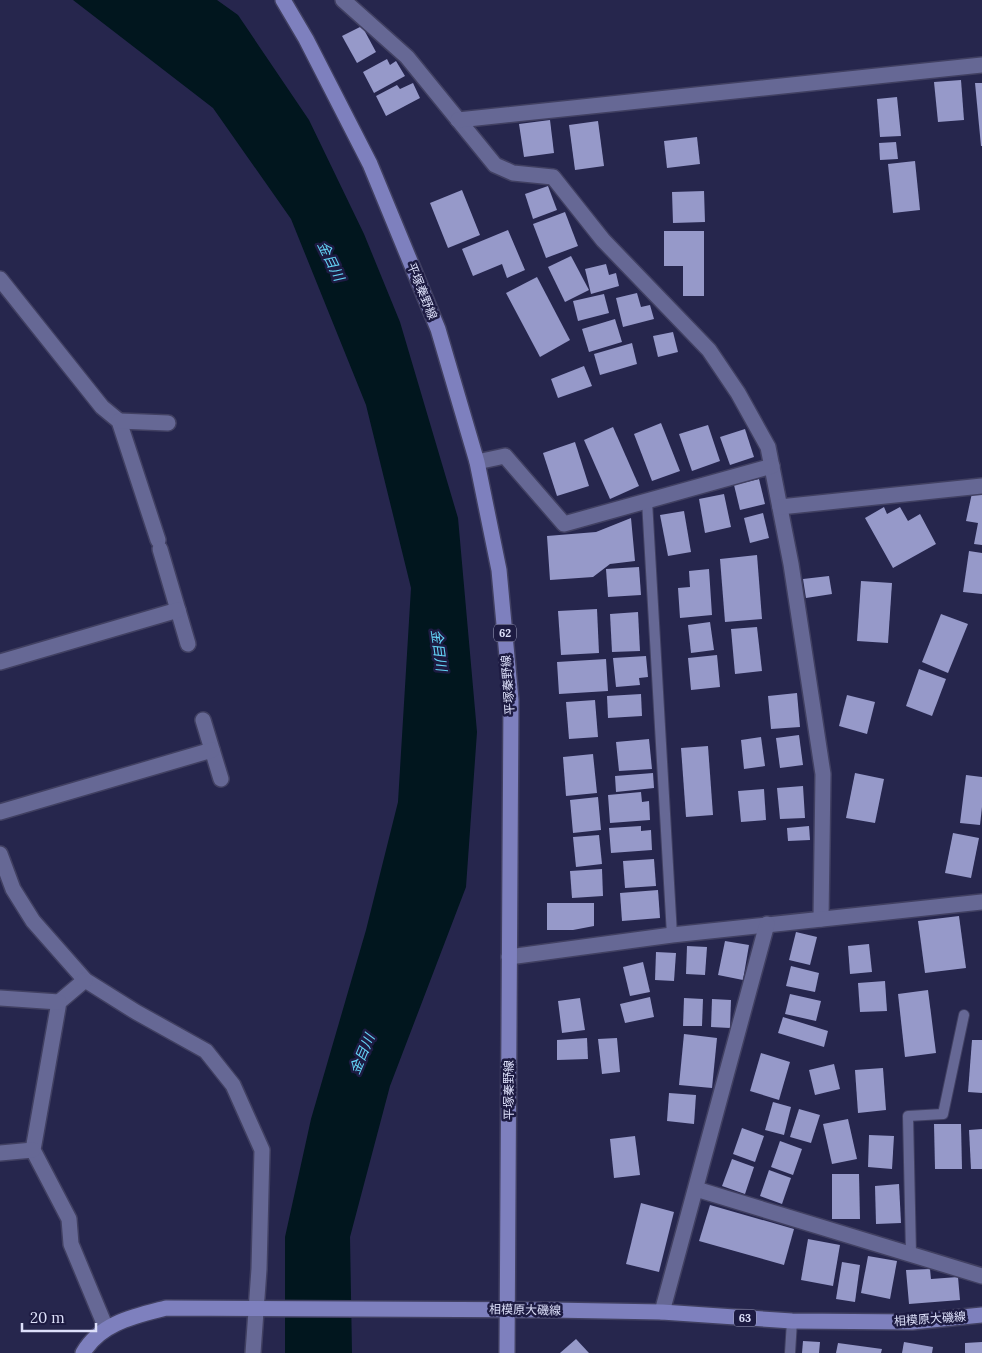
<svg xmlns="http://www.w3.org/2000/svg" width="982" height="1353" viewBox="0 0 982 1353" font-family="Lora,'Noto Sans JP',serif">
	<style>
		.water { fill: #01161e }
		.building { fill: #9699c9 }
		.lines { fill: none; stroke-linecap: round; stroke-linejoin: round }
		.service-casing { stroke: #414062; stroke-width: 12 }
		.minor-casing { stroke: #414062; stroke-width: 18 }
		.primary-casing { stroke: #414062; stroke-width: 18 }
		.service { stroke: #666895; stroke-width: 10 }
		.minor { stroke: #666895; stroke-width: 15 }
		.primary { stroke: #7e80be; stroke-width: 15 }
		.labels { text-anchor: middle; stroke-width: 5; stroke-linejoin: round; paint-order: stroke }
		.shield { fill: #1d1b42; stroke: #a3a5c3; stroke-width: 1 }
		.shield-label { font-size: 11px; font-weight: bold; fill: #dde0fa }
		.street-label { font-size: 12px; fill: #dde0fa; stroke: #1d1b42 }
		.water-label { font-size: 14px; font-style: italic; fill: #64d3f6; stroke: #1d1b42 }
	</style>
	<rect width="100%" height="100%" fill="#26264d"/>
	<polygon class="water" points="73,0 217,0 238,15 309,120 364,234 400,322 458,518 477,732 466,887 390,1086 350,1237 352,1353 285,1353 285,1237 311,1119 366,930 398,802 411,588 366,405 291,219 213,108"/>
	<g class="building">
		<polygon points="362,26 376,52 357,63 342,36"/>
		<polygon points="387,59 390,65 396,61 405,76 374,93 363,72"/>
		<polygon points="961,80 964,120 938,122 934,82"/>
		<polygon points="413,83 420,98 386,116 376,96 397,85 400,89"/>
		<polygon points="975,83 982,83 982,146 981,146"/>
		<polygon points="897,97 901,136 880,137 877,99"/>
		<polygon points="550,120 554,153 524,157 519,124"/>
		<polygon points="598,121 604,166 575,170 569,125"/>
		<polygon points="697,137 700,164 667,168 664,141"/>
		<polygon points="896,142 898,159 880,160 879,143"/>
		<polygon points="915,161 920,210 893,213 888,164"/>
		<polygon points="548,186 557,210 533,219 525,194"/>
		<polygon points="462,190 480,235 448,248 430,203"/>
		<polygon points="704,191 705,222 673,223 672,192"/>
		<polygon points="565,212 578,246 546,258 533,224"/>
		<polygon points="508,230 525,270 507,278 502,264 473,276 462,249"/>
		<polygon points="664,231 704,231 704,296 683,296 683,266 664,266"/>
		<polygon points="571,256 589,290 565,302 548,267"/>
		<polygon points="606,264 609,275 616,273 619,286 591,294 585,269"/>
		<polygon points="537,277 570,340 540,357 506,293"/>
		<polygon points="637,293 641,307 650,305 654,319 623,327 616,298"/>
		<polygon points="604,294 609,313 578,321 573,301"/>
		<polygon points="615,319 622,342 589,352 582,329"/>
		<polygon points="673,332 678,352 658,357 653,336"/>
		<polygon points="632,343 637,364 600,375 594,354"/>
		<polygon points="584,366 592,386 558,398 551,379"/>
		<polygon points="661,423 680,471 652,481 634,434"/>
		<polygon points="708,425 720,461 692,471 679,434"/>
		<polygon points="613,427 639,486 610,499 584,440"/>
		<polygon points="745,429 754,457 730,465 720,437"/>
		<polygon points="575,442 589,486 557,496 543,453"/>
		<polygon points="759,479 765,504 740,510 734,485"/>
		<polygon points="972,493 982,495 982,545 974,544 978,523 966,521"/>
		<polygon points="724,494 731,527 705,533 699,499"/>
		<polygon points="884,507 887,514 900,507 908,521 920,514 936,544 893,568 865,518"/>
		<polygon points="684,511 691,552 668,556 660,515"/>
		<polygon points="763,513 769,538 750,543 744,518"/>
		<polygon points="631,518 635,561 610,564 593,577 550,580 547,536 596,532"/>
		<polygon points="969,551 982,553 982,594 963,592"/>
		<polygon points="757,555 762,619 725,622 720,559"/>
		<polygon points="639,567 641,595 608,597 606,569"/>
		<polygon points="709,569 712,615 680,618 678,588 690,587 689,571"/>
		<polygon points="829,576 832,594 806,598 803,579"/>
		<polygon points="861,581 892,583 888,643 857,641"/>
		<polygon points="597,609 599,653 561,655 558,611"/>
		<polygon points="638,612 640,651 612,652 610,614"/>
		<polygon points="941,614 968,624 948,673 922,662"/>
		<polygon points="710,622 714,650 691,653 688,625"/>
		<polygon points="757,627 762,671 735,674 731,629"/>
		<polygon points="717,655 720,687 691,690 688,658"/>
		<polygon points="646,656 648,677 639,678 640,685 616,687 613,658"/>
		<polygon points="606,659 608,691 559,694 557,662"/>
		<polygon points="919,669 946,679 932,716 906,706"/>
		<polygon points="797,693 800,727 771,729 768,696"/>
		<polygon points="641,694 642,716 608,718 607,696"/>
		<polygon points="847,695 875,702 867,734 839,726"/>
		<polygon points="595,700 598,737 569,739 566,702"/>
		<polygon points="799,735 803,765 780,768 776,738"/>
		<polygon points="761,737 765,766 744,769 741,740"/>
		<polygon points="649,739 652,769 619,771 616,742"/>
		<polygon points="708,746 713,815 686,817 681,748"/>
		<polygon points="593,754 597,793 566,796 563,757"/>
		<polygon points="653,773 654,788 616,792 615,776"/>
		<polygon points="855,773 884,779 875,823 846,818"/>
		<polygon points="966,775 982,777 982,807 980,825 960,823"/>
		<polygon points="803,786 805,818 780,819 777,788"/>
		<polygon points="764,789 766,820 741,822 738,791"/>
		<polygon points="641,792 642,802 649,801 650,820 610,823 608,795"/>
		<polygon points="598,797 601,830 573,833 570,800"/>
		<polygon points="641,826 641,831 651,830 652,850 611,853 609,828"/>
		<polygon points="809,826 810,840 788,841 787,828"/>
		<polygon points="953,833 979,838 971,878 945,873"/>
		<polygon points="599,835 602,864 576,867 573,837"/>
		<polygon points="654,859 656,886 625,888 623,861"/>
		<polygon points="602,869 603,896 572,898 570,871"/>
		<polygon points="658,890 660,918 622,921 620,893"/>
		<polygon points="547,903 594,903 594,926 573,930 547,930"/>
		<polygon points="959,916 966,968 925,973 918,921"/>
		<polygon points="796,932 817,937 810,965 789,960"/>
		<polygon points="725,941 749,945 743,980 718,975"/>
		<polygon points="869,944 872,972 850,974 848,946"/>
		<polygon points="687,946 707,947 705,975 686,974"/>
		<polygon points="656,952 676,953 674,981 655,980"/>
		<polygon points="643,962 650,992 630,996 623,967"/>
		<polygon points="791,966 819,973 815,992 786,986"/>
		<polygon points="885,981 887,1011 860,1012 858,983"/>
		<polygon points="928,990 936,1053 905,1057 898,994"/>
		<polygon points="790,994 821,1001 816,1021 785,1014"/>
		<polygon points="650,997 654,1017 625,1023 620,1004"/>
		<polygon points="580,998 585,1030 562,1033 558,1001"/>
		<polygon points="684,998 703,999 702,1026 683,1026"/>
		<polygon points="712,999 731,1000 730,1028 711,1027"/>
		<polygon points="783,1017 828,1031 824,1047 778,1033"/>
		<polygon points="684,1034 717,1038 712,1088 679,1085"/>
		<polygon points="587,1038 588,1059 557,1060 557,1040"/>
		<polygon points="617,1038 620,1072 602,1074 598,1039"/>
		<polygon points="972,1040 982,1040 982,1093 968,1092"/>
		<polygon points="761,1053 790,1062 779,1100 750,1091"/>
		<polygon points="834,1064 840,1089 815,1095 809,1070"/>
		<polygon points="883,1068 886,1110 858,1113 855,1070"/>
		<polygon points="669,1093 696,1095 694,1124 667,1121"/>
		<polygon points="773,1102 791,1107 784,1135 765,1130"/>
		<polygon points="799,1109 820,1115 811,1143 790,1137"/>
		<polygon points="848,1119 857,1159 832,1164 823,1124"/>
		<polygon points="934,1124 961,1124 962,1169 935,1169"/>
		<polygon points="742,1128 764,1136 755,1162 733,1154"/>
		<polygon points="982,1129 982,1169 971,1169 969,1130"/>
		<polygon points="869,1135 894,1136 892,1169 868,1167"/>
		<polygon points="635,1136 640,1175 614,1178 610,1139"/>
		<polygon points="780,1141 802,1149 793,1175 771,1167"/>
		<polygon points="732,1159 754,1167 745,1194 722,1186"/>
		<polygon points="769,1170 791,1178 782,1204 760,1196"/>
		<polygon points="832,1174 859,1174 860,1219 832,1219"/>
		<polygon points="899,1184 901,1223 876,1224 875,1186"/>
		<polygon points="641,1203 674,1212 659,1272 626,1264"/>
		<polygon points="710,1205 794,1229 784,1265 699,1241"/>
		<polygon points="808,1239 840,1245 833,1286 801,1280"/>
		<polygon points="868,1256 897,1261 890,1299 861,1293"/>
		<polygon points="842,1262 860,1265 855,1302 836,1299"/>
		<polygon points="930,1269 931,1279 958,1277 960,1300 909,1304 906,1270"/>
		<polygon points="576,1339 589,1353 560,1353"/>
		<polygon points="803,1341 820,1342 819,1353 802,1353"/>
		<polygon points="904,1342 933,1347 932,1353 902,1353"/>
		<polygon points="982,1342 982,1353 965,1353 965,1343"/>
		<polygon points="838,1343 882,1349 881,1353 836,1353"/>
	</g>
	<g class="lines">
		<g class="service-casing">
			<g id="service">
				<polyline points="647,501 672,935"/>
				<polyline points="911,1254 908,1116 943,1114 964,1015"/>
				<polyline points="790,1353 792,1321"/>
			</g>
		</g>
		<g class="minor-casing">
			<g id="minor">
				<polyline points="343,0 407,57 495,165 513,173 553,177 603,240 709,350 738,393 768,447 791,564 823,774 821,919"/>
				<polyline points="458,120 982,65"/>
				<polyline points="0,279 102,407 119,421 158,540"/>
				<polyline points="119,421 168,423"/>
				<polyline points="477,462 505,456 564,524 772,466"/>
				<polyline points="780,507 982,486"/>
				<polyline points="160,549 188,644"/>
				<polyline points="0,662 178,610"/>
				<polyline points="203,720 221,779"/>
				<polyline points="0,812 212,750"/>
				<polyline points="0,854 13,889 33,921 85,980 136,1012 206,1051 233,1085 262,1150 259,1269 253,1353"/>
				<polyline points="509,957 672,935 982,902"/>
				<polyline points="85,980 59,1002 33,1150 69,1219 71,1244 106,1328"/>
				<polyline points="0,998 59,1002"/>
				<polyline points="0,1153 33,1150"/>
				<polyline points="696,1189 982,1276"/>
				<polyline points="662,1312 767,924"/>
			</g>
		</g>
		<g class="primary-casing">
			<g id="primary">
				<polyline points="283,0 306,39 370,164 438,329 477,462 499,570 511,700 507,1353"/>
				<path d="M83,1353C100,1323 135,1316 166,1308L551,1310L662,1312L792,1321L912,1322L982,1315"/>
			</g>
		</g>
		<use href="#service" class="service"/>
		<use href="#minor" class="minor"/>
		<use href="#primary" class="primary"/>
	</g>
	<g class="labels">
		<g class="shield">
			<rect x="494" y="624.5" width="22" height="17" rx="4"/>
			<rect x="734" y="1309.5" width="22" height="17" rx="4"/>
		</g>
		<g class="shield-label">
			<text x="505" y="637">62</text>
			<text x="745" y="1322">63</text>
		</g>
		<g class="street-label">
			<text transform="translate(422 291) rotate(68)" y="4">平塚秦野線</text>
			<text transform="translate(508 685) rotate(-94)" y="4">平塚秦野線</text>
			<text transform="translate(509 1090) rotate(-90)" y="4">平塚秦野線</text>
			<text transform="translate(525 1310) rotate(1)" y="4">相模原大磯線</text>
			<text transform="translate(930 1319) rotate(-4)" y="4">相模原大磯線</text>
		</g>
		<g class="water-label">
			<text transform="translate(331 261) rotate(64)" y="5">金目川</text>
			<text transform="translate(439 650) rotate(82)" y="5">金目川</text>
			<text transform="translate(362 1054) rotate(-67)" y="5">金目川</text>
		</g>
	</g>
	<path d="M22 1323v8h74v-8" fill="none" stroke="#dde0fa" stroke-width="2.5"/>
	<text x="30" y="1323" font-size="15" fill="#dde0fa" stroke="#1d1b42" stroke-width="4" paint-order="stroke">20 m</text>
</svg>
